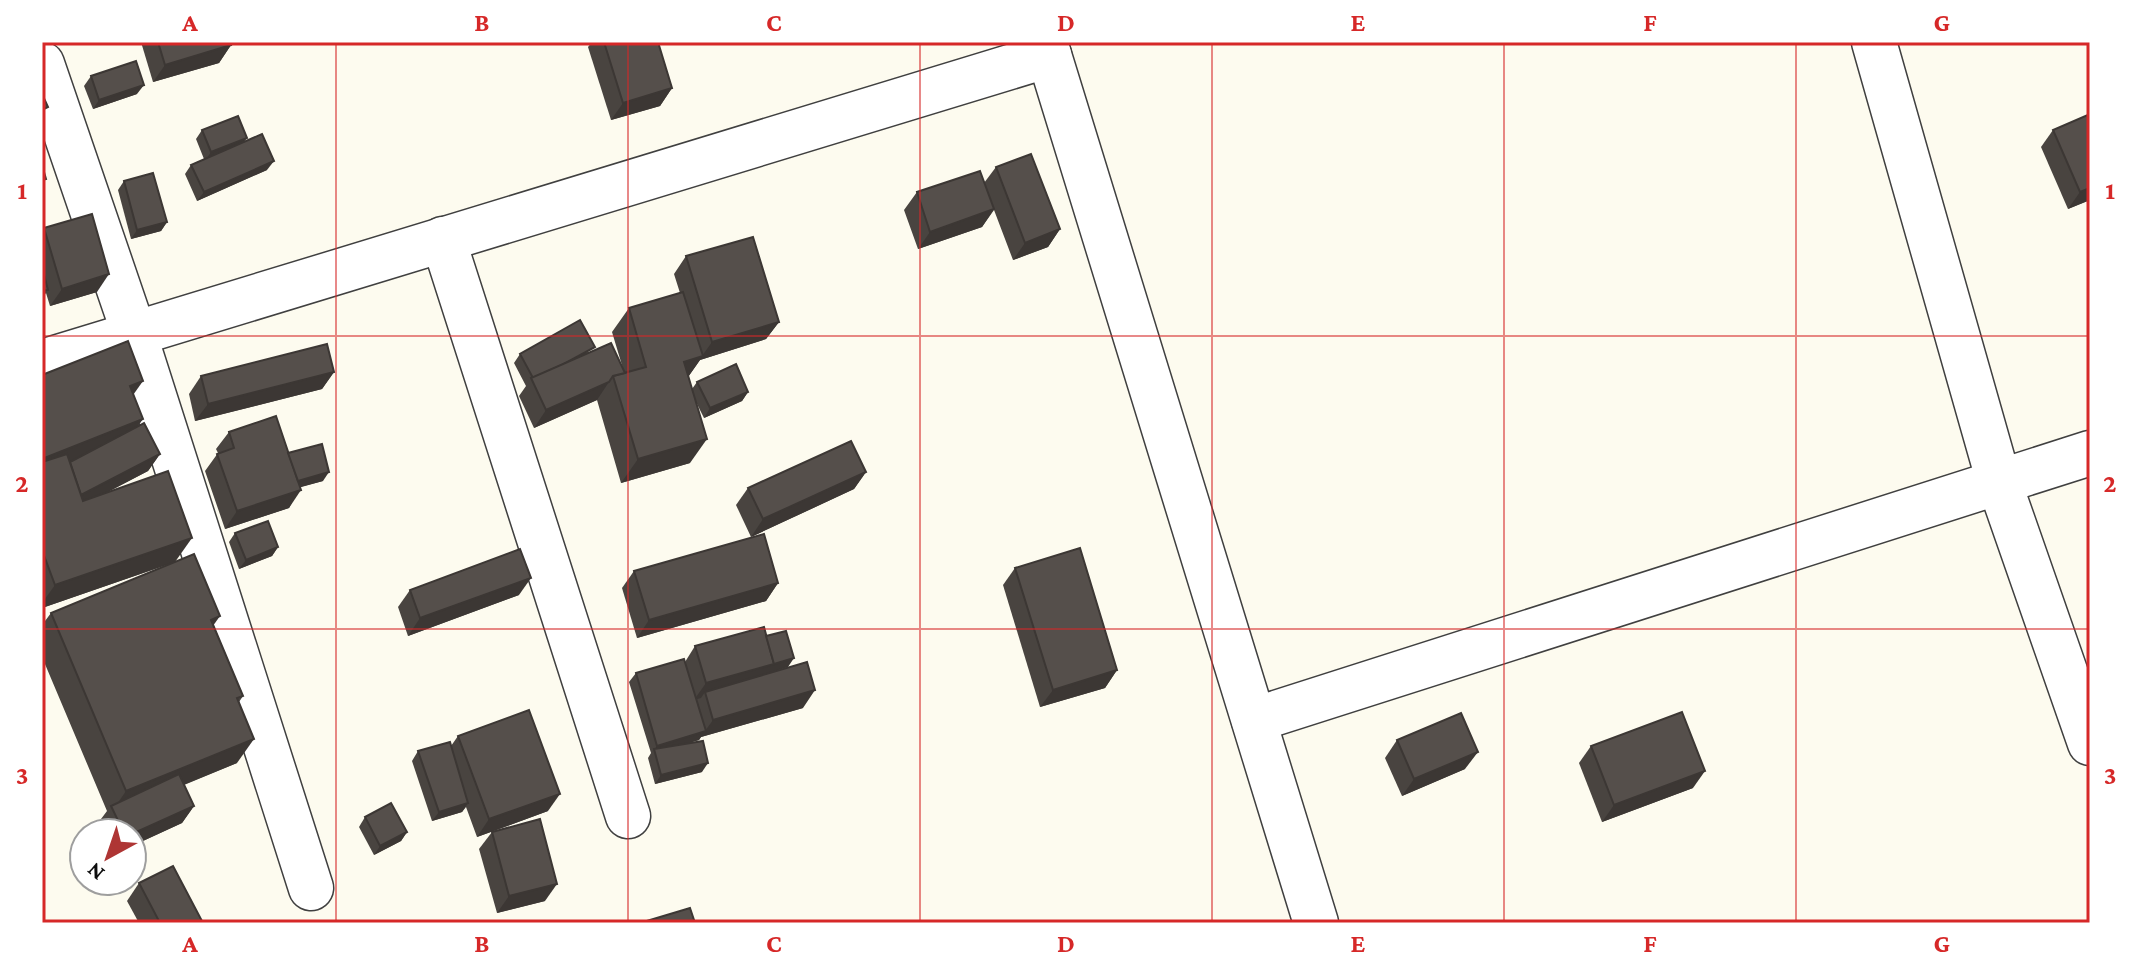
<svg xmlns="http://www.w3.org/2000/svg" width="2132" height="965" viewBox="0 0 2132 965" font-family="'Crimson Pro',serif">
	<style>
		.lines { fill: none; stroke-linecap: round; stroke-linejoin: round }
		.minor-casing { stroke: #404040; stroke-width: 47 }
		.minor { stroke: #fff; stroke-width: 44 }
		.wall { fill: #494440 }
		.shaded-wall { fill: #3c3734 }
		.building { fill: #554f4b; stroke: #3c3734; stroke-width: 2 }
		.grid { fill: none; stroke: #d62828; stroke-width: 2; stroke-opacity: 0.55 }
		.neatline { fill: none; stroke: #d62828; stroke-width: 3 }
		.grid-label { font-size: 26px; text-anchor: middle; font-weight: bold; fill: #d62828 }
	</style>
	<rect width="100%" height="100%" fill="#fdfbef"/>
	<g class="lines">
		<g class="minor-casing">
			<g id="minor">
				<polyline points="1045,42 1316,923"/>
				<polyline points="1874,42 1999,482 2090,743"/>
				<polyline points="42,64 134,333 311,888"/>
				<polyline points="443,239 628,816"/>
				<polyline points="42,362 1049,55"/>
				<polyline points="1254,720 2090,453"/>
			</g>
		</g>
		<use href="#minor" class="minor"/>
	</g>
	<g class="wall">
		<polygon points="141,42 230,42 231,45 219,63 153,82"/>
		<polygon points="592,42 604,42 672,88 660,106 611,120 588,47"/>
		<polygon points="91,76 137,94 93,109 84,86"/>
		<polygon points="2090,114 2090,200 2068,209 2041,147 2053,130"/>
		<polygon points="202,130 244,142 267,170 197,201 185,174 191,165 204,159 196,139"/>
		<polygon points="996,167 1060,229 1048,247 1013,260 994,210 982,227 918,249 904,210 917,192 984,183"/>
		<polygon points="124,181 167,222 161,231 131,239 118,190"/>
		<polygon points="44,228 97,292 50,306 46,293 42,299 42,231"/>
		<polygon points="686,256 779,322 766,339 700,360 688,377 692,389 697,382 748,392 742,401 704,418 695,400 690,463 621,483 597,400 534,428 519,396 526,386 514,363 520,354 592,352 624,372 612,332 629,308 680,293 674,274"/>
		<polygon points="334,372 322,389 195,421 189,394 201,376"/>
		<polygon points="42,375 134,395 137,427 160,454 148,471 106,493 175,562 42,608"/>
		<polygon points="229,432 288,453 323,481 300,487 289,508 225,529 205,471 218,453 216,449"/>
		<polygon points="866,472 854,489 751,537 736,505 748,488"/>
		<polygon points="235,533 278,547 272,556 239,569 229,542"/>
		<polygon points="1015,568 1117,670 1105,688 1040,707 1003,585"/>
		<polygon points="634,571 778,583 766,601 637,638 622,588"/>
		<polygon points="410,590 519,595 408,636 398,607"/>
		<polygon points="51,613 214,626 243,696 239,702 237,763 184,785 194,806 182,823 132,846 132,833 103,833 98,823 107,811 42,657 42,625"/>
		<polygon points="766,636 788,667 767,674 803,708 701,737 699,740 692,742 702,772 655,784 648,758 651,753 629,682 636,673 685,662 695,646"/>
		<polygon points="458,736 548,811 477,837 466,807 462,812 432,821 412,761 418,751 451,746"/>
		<polygon points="1397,740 1465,769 1402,796 1385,758"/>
		<polygon points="1591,746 1693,788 1602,822 1579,763"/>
		<polygon points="365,817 407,832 401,841 374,855 359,827"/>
		<polygon points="492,832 545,901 497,913 479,849"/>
		<polygon points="139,883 203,923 139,923 127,901"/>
	</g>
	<g class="shaded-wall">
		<polygon points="231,45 219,63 153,82 165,65"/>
		<polygon points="144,85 137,94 93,109 99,100"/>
		<polygon points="672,88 660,106 611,120 623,103"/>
		<polygon points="247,138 240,147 205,161 211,152"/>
		<polygon points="274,161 267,170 197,201 204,192"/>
		<polygon points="2090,188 2090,200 2068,209 2080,192"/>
		<polygon points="994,209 982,227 918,249 930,232"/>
		<polygon points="167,222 161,231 131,239 137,230"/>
		<polygon points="1060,229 1048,247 1013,260 1025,243"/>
		<polygon points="109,274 97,292 50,306 62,289"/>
		<polygon points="779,322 766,339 700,360 686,380 684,362 702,356 712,342"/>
		<polygon points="334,372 322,389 195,421 208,404"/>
		<polygon points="143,381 126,405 130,386"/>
		<polygon points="609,382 597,400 534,428 546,410"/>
		<polygon points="748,392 742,401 704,418 710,408"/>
		<polygon points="143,419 126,443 42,476 42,459"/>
		<polygon points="707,439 690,463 621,483 638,459"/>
		<polygon points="160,454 148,471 69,512 81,495"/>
		<polygon points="329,472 323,481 287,491 293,482"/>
		<polygon points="866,472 854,489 751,537 763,519"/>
		<polygon points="301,490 289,508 225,529 237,511"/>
		<polygon points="192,538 175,562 42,608 42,603 55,585"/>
		<polygon points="278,547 272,556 239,569 246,560"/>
		<polygon points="531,578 519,595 408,636 420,618"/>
		<polygon points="778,583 766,601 637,638 649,620"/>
		<polygon points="220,616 203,640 211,620"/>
		<polygon points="794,658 788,667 768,673 762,681 705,692 701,698 694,700 706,683"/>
		<polygon points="1117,670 1105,688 1040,707 1053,690"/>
		<polygon points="815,690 803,708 701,737 699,740 655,753 654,750 657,746 705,731 713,720"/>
		<polygon points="254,739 237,763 114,813 113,810 126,791"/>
		<polygon points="1478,752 1465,769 1402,796 1414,779"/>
		<polygon points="708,763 702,772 655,784 661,775"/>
		<polygon points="1705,771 1693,788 1602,822 1614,805"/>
		<polygon points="560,794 548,811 477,837 489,819"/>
		<polygon points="468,803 462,812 432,821 439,812"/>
		<polygon points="194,806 182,823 132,846 132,834"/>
		<polygon points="407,832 401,841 374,855 380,846"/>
		<polygon points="557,884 545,901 497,913 509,896"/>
	</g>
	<g class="building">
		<polygon points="158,42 230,42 231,45 165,65"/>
		<polygon points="604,42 658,42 672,88 623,103"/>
		<polygon points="136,61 144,85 99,100 91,76"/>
		<polygon points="42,94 48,107 42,110"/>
		<polygon points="2090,114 2090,188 2080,192 2053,130"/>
		<polygon points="238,116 247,138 211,152 202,130"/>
		<polygon points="262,134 274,161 204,192 191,165"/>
		<polygon points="1031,154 1060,229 1025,243 996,167"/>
		<polygon points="42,165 46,179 42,180"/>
		<polygon points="980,171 994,209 930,232 917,192"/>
		<polygon points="153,173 167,222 137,230 124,181"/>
		<polygon points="92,214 109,274 62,289 44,228"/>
		<polygon points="753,237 779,322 712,342 686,256"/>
		<polygon points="42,267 48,290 42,291"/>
		<polygon points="683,292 703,356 684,362 707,439 638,459 613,376 646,367 629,308"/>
		<polygon points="580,320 595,347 562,365 533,378 520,354"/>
		<polygon points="128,341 143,381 130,386 143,419 42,459 42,375"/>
		<polygon points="611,343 625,373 613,376 609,382 546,410 531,378"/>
		<polygon points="327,344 334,372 208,404 201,376"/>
		<polygon points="736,364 748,392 710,408 697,382"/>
		<polygon points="276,416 301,490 237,511 217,454 234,448 229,432"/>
		<polygon points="144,423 160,454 81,495 70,462"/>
		<polygon points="851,441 866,472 763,519 748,488"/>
		<polygon points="322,444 329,472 298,481 288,453"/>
		<polygon points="67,454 83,501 168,471 192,538 55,585 42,550 42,462"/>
		<polygon points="268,521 278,547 246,560 235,533"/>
		<polygon points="764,534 778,583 649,620 634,571"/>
		<polygon points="1080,548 1117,670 1053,690 1015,568"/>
		<polygon points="520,549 531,578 420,618 410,590"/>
		<polygon points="194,554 220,616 211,620 243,696 237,698 254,739 126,791 51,613"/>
		<polygon points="764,627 774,664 706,683 695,646"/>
		<polygon points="786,631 794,658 774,664 766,636"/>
		<polygon points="684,659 706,731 657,746 636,673"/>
		<polygon points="807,662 815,690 713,720 705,692"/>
		<polygon points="529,710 560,794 489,819 458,736"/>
		<polygon points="1682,712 1705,771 1614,805 1591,746"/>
		<polygon points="1461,713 1478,752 1414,779 1397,740"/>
		<polygon points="703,741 708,763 661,775 654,749"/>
		<polygon points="450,742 468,803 439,812 418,751"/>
		<polygon points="179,774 194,806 132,834 124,833 111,806"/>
		<polygon points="391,803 407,832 380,846 365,817"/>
		<polygon points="540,819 557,884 509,896 492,832"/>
		<polygon points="173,866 203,923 160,923 139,883"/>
		<polygon points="690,908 695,923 640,923"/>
	</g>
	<path class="grid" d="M336,42V923M628,42V923M920,42V923M1212,42V923M1504,42V923M1796,42V923M42,336H2090M42,629H2090"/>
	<rect width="2132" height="965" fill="none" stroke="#ffffff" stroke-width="88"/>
	<g transform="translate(108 857) rotate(220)"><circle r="38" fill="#ffffff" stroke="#9e9e9e" stroke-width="2"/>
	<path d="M0-6L14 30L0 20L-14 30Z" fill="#ae3534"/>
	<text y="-12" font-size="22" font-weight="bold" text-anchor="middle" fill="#0d0d0d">N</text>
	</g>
	<rect x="44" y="44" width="2044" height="877" class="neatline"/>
	<g class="grid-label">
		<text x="190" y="31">A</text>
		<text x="482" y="31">B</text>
		<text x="774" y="31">C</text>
		<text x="1066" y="31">D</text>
		<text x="1358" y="31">E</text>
		<text x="1650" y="31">F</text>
		<text x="1942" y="31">G</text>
		<text x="22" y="199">1</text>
		<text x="2110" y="199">1</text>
		<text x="22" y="492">2</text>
		<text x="2110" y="492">2</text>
		<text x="22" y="784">3</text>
		<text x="2110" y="784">3</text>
		<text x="190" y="952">A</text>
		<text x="482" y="952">B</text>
		<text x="774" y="952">C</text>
		<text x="1066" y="952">D</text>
		<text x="1358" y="952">E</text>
		<text x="1650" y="952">F</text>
		<text x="1942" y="952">G</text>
	</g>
</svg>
